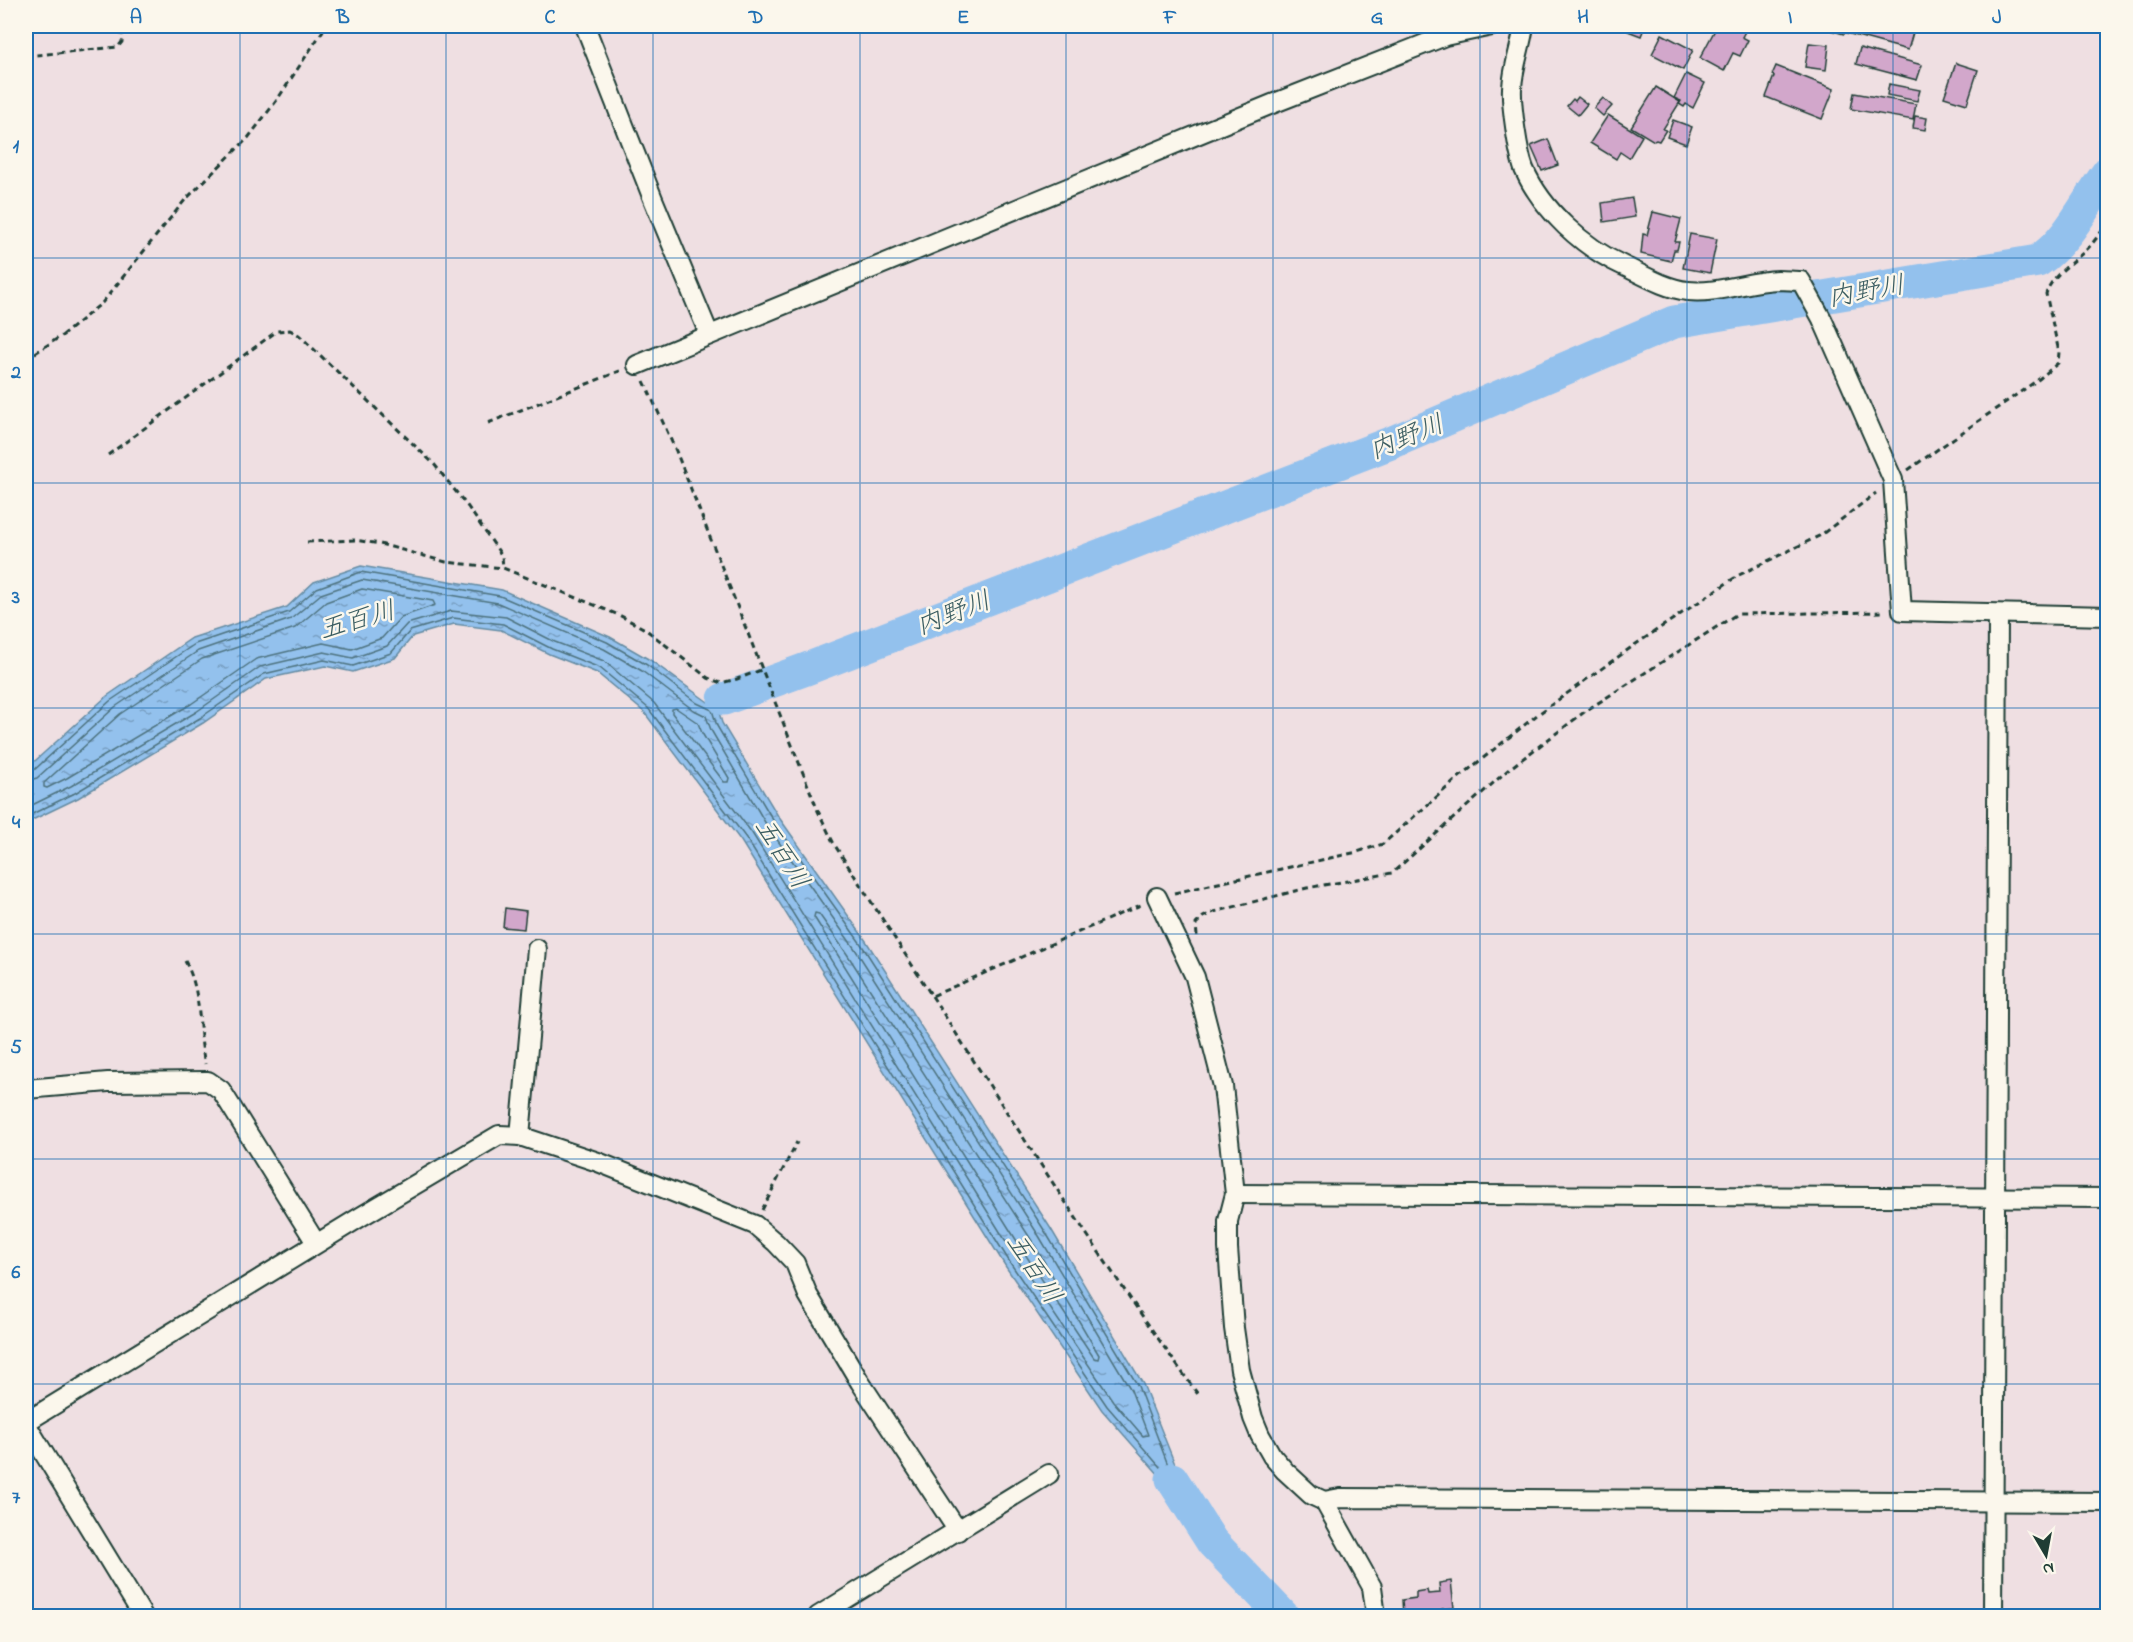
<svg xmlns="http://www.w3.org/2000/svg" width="2133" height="1642" viewBox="0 0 2133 1642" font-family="'Indie Flower','Klee One',sans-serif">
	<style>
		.water { fill: url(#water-ripples); stroke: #658ca3; stroke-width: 1.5 }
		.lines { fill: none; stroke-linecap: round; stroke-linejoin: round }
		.shore { stroke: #4d727e; stroke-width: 1.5 }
		.river { stroke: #93c1ed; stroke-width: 33 }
		.building { fill: #d2a7cb; stroke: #1f3d34; stroke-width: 1.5 }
		.street-casing { stroke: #1f3d34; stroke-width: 22 }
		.path { stroke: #1f3d34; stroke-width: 3; stroke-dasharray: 6 4.5; stroke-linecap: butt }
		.street { stroke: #fbf7ec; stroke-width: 18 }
		.grid { fill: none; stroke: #1f6fb2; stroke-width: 1.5; stroke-opacity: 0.55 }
		.labels { text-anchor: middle; stroke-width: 5; stroke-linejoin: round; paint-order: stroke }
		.water-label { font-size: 26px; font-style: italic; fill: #3c5e62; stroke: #fbf7ec }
		.neatline { fill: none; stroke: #1f6fb2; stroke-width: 2 }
		.grid-label { font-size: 20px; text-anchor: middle; font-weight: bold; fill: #1f6fb2 }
	</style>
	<defs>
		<pattern id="water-ripples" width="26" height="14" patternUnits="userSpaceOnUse" patternTransform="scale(1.5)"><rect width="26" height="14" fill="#93c1ed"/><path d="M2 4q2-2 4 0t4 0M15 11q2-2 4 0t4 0" fill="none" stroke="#779ec1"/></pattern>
	</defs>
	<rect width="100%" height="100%" fill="#efdfe2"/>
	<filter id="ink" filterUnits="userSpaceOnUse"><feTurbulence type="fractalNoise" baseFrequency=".0167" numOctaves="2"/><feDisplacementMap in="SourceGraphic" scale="12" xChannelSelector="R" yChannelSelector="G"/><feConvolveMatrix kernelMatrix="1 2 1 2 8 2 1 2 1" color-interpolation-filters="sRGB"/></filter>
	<g filter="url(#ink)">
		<polygon class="water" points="361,566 502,590 610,637 650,660 708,702 764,682 766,687 718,709 722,723 778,816 866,941 1051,1229 1143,1384 1196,1517 1102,1410 1006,1267 741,841 644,712 597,673 549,654 501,630 454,624 413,636 395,658 353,672 325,666 266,679 203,723 78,798 26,823 26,769 107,696 192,638 287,607 314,582"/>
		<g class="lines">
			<g class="shore">
				<polygon points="362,589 433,601 435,605 401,617 382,638 352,649 323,643 256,659 191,704 67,778 47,788 44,787 44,783 120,714 202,659 295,628 326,602"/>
				<polygon points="676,708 698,723 702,733 729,778 728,782 724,782 672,713 672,709"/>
				<polyline points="26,773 32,772 110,701 195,644 289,612 317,588 361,572 500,596 607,642 647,665 697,703 712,710 717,726 773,820 861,944 1046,1233 1138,1386 1171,1473 1166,1474 1107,1406 1011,1264 746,838 648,708 600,668 552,649 503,624 453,618 410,631 391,653 353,666 324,660 264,674 200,718 75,793 26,817"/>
				<polyline points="26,781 37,778 115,707 198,651 291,619 321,594 362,580 498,603 604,649 642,671 692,709 706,716 711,730 766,824 855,949 1039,1236 1131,1390 1148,1435 1143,1436 1113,1401 1017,1259 752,833 654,703 604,661 555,642 506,617 451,611 407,624 387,646 353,658 324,652 260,667 196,712 71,786 26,808"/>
				<polygon points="815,913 819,914 847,954 1032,1241 1099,1355 1098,1359 1094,1358 1025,1254 814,917"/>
			</g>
			<g class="river">
				<path d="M724,699L809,668L1393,442L1674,322L2038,261C2070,239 2085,203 2108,172"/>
				<polyline points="1172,1479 1212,1542 1283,1616"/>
			</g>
		</g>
		<g class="building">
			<polygon points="1630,26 1645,26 1641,36 1628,31"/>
			<polygon points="1717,26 1748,26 1742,37 1748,40 1740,56 1733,53 1724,71 1700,58"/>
			<polygon points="1824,26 1847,26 1844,34 1823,28"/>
			<polygon points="1848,26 1902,26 1914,29 1908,50 1846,33"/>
			<polygon points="1662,34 1693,50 1683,70 1652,54"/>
			<polygon points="1809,43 1829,45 1826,70 1805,67"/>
			<polygon points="1860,48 1922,65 1917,80 1856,64"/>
			<polygon points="1956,63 1978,70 1967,104 1944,97"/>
			<polygon points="1776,66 1834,89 1822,119 1766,97 1774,76 1772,75"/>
			<polygon points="1686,74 1705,83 1693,108 1686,104 1684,107 1679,104 1681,101 1674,98"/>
			<polygon points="1889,84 1920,90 1917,101 1887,95"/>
			<polygon points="1656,87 1680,102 1663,129 1666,130 1659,141 1656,140 1654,141 1631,127"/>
			<polygon points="1854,93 1916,104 1913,120 1851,109"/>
			<polygon points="1578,97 1587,104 1578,115 1567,106 1573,99 1575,101"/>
			<polygon points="1603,98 1612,106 1603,116 1594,108"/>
			<polygon points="1608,115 1642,136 1629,158 1620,152 1616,159 1590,143"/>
			<polygon points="1915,116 1927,118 1925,130 1913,128"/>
			<polygon points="1673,120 1692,127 1686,144 1667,137"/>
			<polygon points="1548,139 1558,165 1542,171 1531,146"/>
			<polygon points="1632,198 1635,217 1604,222 1602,203"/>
			<polygon points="1653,212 1681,219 1675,242 1679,242 1677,250 1674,250 1671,261 1641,254 1643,234 1647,235"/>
			<polygon points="1690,234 1717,239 1710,273 1683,268"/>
			<polygon points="505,908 526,911 524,929 503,927"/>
			<polygon points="1451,1581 1454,1608 1442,1609 1443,1616 1403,1615 1402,1600 1416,1598 1416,1592 1427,1590 1428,1594 1440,1593 1439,1583"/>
		</g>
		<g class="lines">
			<g class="street-casing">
				<g id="street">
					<polyline points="585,26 653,199 709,334"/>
					<path d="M1524,26C1521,47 1513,66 1512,88C1511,106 1518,153 1524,169C1542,210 1584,248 1624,266C1643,275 1666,289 1688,291C1718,294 1748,281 1778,280C1786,280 1794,281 1801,281L1822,319L1893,480L1902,611L2108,616"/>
					<polyline points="637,365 1272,104 1445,36 1492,26"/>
					<polyline points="1157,897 1195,977 1223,1086 1235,1194 1228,1221 1228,1248 1234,1328 1240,1370 1253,1418 1260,1435 1272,1456 1285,1471 1311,1495 1324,1501 1340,1498 2108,1502"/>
					<polyline points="26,1089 108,1082 208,1081 221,1090 316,1243"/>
					<polyline points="520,1136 537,949"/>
					<polyline points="1235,1194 2108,1198"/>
					<polyline points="26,1422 362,1216 499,1135 520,1136 598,1162 755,1225 776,1243 795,1263 808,1295 860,1382 958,1531"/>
					<polyline points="26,1424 143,1616"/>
					<polyline points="1324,1501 1372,1587 1376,1616"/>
					<polyline points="818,1616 1049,1474"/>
					<polyline points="1993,1616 1998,615"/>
				</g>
			</g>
			<g class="path">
				<polyline points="26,56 118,47 122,42 122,26"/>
				<polyline points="26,359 63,335 102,303 185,200 248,138 277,100 326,26"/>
				<polyline points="644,381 676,451 818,811 834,844 932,996 1143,904"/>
				<polyline points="488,423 620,371"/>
				<polyline points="108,455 277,331 290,330 299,335 434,464 468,507 502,556 503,568"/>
				<path d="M1908,470L2039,379L2058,363L2059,352L2046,294C2052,273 2077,261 2090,246C2096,239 2102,231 2108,223"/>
				<polyline points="307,542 355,540 380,544 446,562 503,568 619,615 645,629 708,678 721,683 737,679 761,670"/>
				<polyline points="1174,893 1357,852 1383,844 1457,779 1537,715 1636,644 1739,575 1821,535 1876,493"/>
				<polyline points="1197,936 1196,924 1203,917 1214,912 1307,888 1392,873 1509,769 1587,710 1737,614 1886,612"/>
				<path d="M185,961C203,994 197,1028 205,1064"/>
				<path d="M932,996C1019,1131 1105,1267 1200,1397"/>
				<polyline points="762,1210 797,1142"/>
			</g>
			<use href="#street" class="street"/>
		</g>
	</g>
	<path class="grid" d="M240,26V1616M446,26V1616M653,26V1616M860,26V1616M1066,26V1616M1273,26V1616M1480,26V1616M1687,26V1616M1893,26V1616M26,258H2108M26,483H2108M26,708H2108M26,934H2108M26,1159H2108M26,1384H2108"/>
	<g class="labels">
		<g class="water-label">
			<text transform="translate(1866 290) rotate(-10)" y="9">内野川</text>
			<text transform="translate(1406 436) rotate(-22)" y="9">内野川</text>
			<text transform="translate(953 612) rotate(-21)" y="9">内野川</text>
			<text transform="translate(357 619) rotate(-16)" y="9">五百川</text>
			<text transform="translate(783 853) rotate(58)" y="9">五百川</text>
			<text transform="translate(1035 1268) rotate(57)" y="9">五百川</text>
		</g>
	</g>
	<rect width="2133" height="1642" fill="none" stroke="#fbf7ec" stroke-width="66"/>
	<g transform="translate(2046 1555) rotate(170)" stroke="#fbf7ec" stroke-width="4.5" paint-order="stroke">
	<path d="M0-4.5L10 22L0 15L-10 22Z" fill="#1f3d34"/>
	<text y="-9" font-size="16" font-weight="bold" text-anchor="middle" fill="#1f3d34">N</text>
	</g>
	<rect x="33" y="33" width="2067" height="1576" class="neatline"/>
	<g class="grid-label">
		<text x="136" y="23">A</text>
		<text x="343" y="23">B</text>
		<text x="550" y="23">C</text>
		<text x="756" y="23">D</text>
		<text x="963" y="23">E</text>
		<text x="1170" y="23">F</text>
		<text x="1377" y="23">G</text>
		<text x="1583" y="23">H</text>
		<text x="1790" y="23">I</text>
		<text x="1997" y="23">J</text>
		<text x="16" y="152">1</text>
		<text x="16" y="378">2</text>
		<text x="16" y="603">3</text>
		<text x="16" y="828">4</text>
		<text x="16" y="1053">5</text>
		<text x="16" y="1278">6</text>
		<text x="16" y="1503">7</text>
	</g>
</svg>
